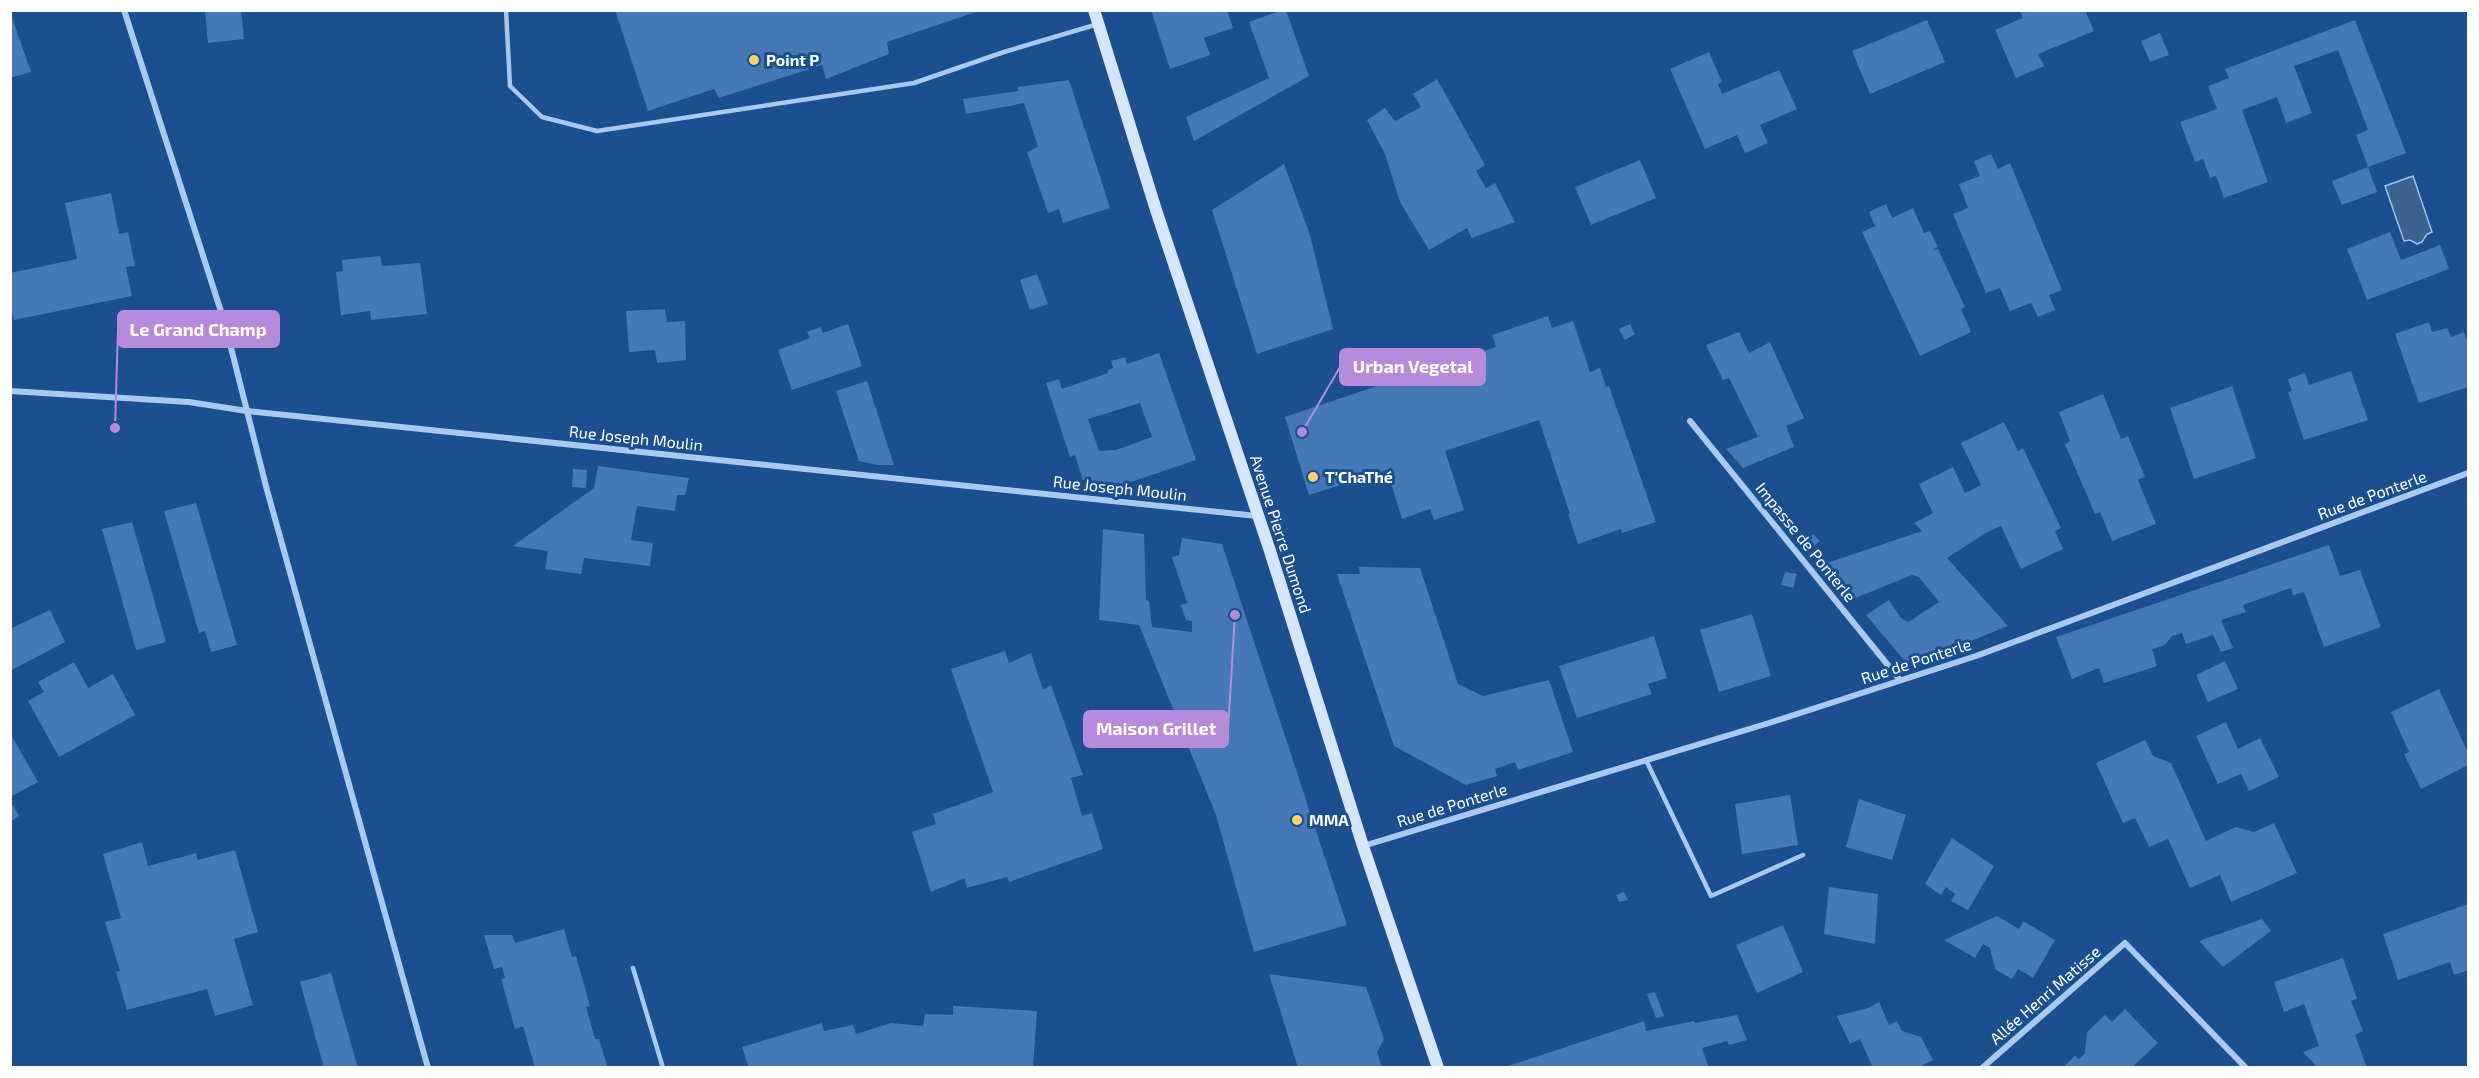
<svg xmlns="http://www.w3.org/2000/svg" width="2479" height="1078" viewBox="0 0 2479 1078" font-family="'Exo 2',sans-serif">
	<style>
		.water { fill: #3c6290; stroke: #9cc4f0; stroke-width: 1.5 }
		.building { fill: #4478b7; fill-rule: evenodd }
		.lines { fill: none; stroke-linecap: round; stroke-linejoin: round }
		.lane { stroke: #a9c9ee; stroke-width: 4.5 }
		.street { stroke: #a9c9ee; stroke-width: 6 }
		.secondary { stroke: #d6e6fa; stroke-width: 12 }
		.poi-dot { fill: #ffd166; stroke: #1b4f8f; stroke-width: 2 }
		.labels { text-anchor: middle; stroke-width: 6; stroke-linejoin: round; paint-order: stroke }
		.poi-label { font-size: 16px; font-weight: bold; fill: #fff; stroke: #1b4f8f; text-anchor: start }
		.street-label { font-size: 16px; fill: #fff; stroke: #1b4f8f }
		.leader { fill: none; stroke: #b68bdc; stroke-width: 2 }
		.callout-dot { fill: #b68bdc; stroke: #1b4f8f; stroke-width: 2 }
		.callout { fill: #b68bdc; stroke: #b68bdc; stroke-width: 2 }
		.callout-label { font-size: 18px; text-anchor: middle; font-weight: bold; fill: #fff }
	</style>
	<rect width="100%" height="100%" fill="#1b4f8f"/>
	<polygon class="water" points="2413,176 2432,232 2427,234 2422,242 2417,244 2410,240 2404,241 2385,186"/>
	<g class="building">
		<polygon points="205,10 241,10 244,39 208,43"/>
		<polygon points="615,10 979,10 979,11 887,42 889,54 826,79 822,65 719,98 714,89 648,111"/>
		<polygon points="1151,10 1227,10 1233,28 1204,38 1210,55 1170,69"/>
		<polygon points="1282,10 1286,10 1309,76 1194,141 1186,117 1269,78 1249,22"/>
		<polygon points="2024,10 2085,10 2094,31 2038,54 2044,66 2016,78 1995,30 2023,18 2020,12"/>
		<polygon points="10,12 31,72 10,78"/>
		<polygon points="1927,20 1945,62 1870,94 1852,51"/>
		<polygon points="2355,20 2406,153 2368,167 2356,135 2368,130 2338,50 2294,66 2312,113 2286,123 2277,97 2242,110 2268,182 2224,198 2216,176 2210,178 2203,159 2195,162 2180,122 2217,109 2208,86 2229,78 2225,69"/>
		<polygon points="2160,33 2169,55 2150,62 2141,41"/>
		<polygon points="1709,52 1722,82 1718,84 1722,94 1779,70 1797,109 1760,125 1768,143 1745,153 1737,135 1705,149 1670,69"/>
		<polygon points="1437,79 1485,165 1476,171 1486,188 1495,183 1515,222 1472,238 1467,228 1429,250 1400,202 1385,154 1367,120 1385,108 1395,121 1421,107 1413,94"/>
		<polygon points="1069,80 1110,208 1063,223 1059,209 1048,213 1027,152 1038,147 1024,103 966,114 963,99 1018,91 1018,87"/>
		<polygon points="1991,154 1998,169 2010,163 2062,290 2049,295 2055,310 2038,317 2031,303 2010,311 2000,288 1986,293 1953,214 1968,208 1959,184 1980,176 1974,161"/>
		<polygon points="1640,160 1656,198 1591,225 1575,187"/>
		<polygon points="1284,164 1310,235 1333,329 1257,354 1212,210"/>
		<polygon points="2368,167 2377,192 2342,205 2332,181"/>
		<polygon points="111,193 119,234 128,232 135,266 126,267 132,296 14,320 10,307 10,273 77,259 65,203"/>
		<polygon points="1886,204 1892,218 1913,208 1924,233 1930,231 1938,247 1932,250 1938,249 1965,307 1961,309 1971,332 1920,356 1862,232 1875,226 1869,212"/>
		<polygon points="2390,232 2401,260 2440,245 2449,269 2367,300 2347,249"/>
		<polygon points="380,256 382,266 420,263 427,314 371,320 370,311 341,315 336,272 343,271 342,260"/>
		<polygon points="1037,274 1048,304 1030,310 1020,280"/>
		<polygon points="665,309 667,322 685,321 686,360 657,363 655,350 629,352 626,311"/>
		<polygon points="1548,316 1552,328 1573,321 1590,372 1600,368 1606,387 1609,386 1656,522 1622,533 1621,529 1578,544 1568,514 1570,514 1539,420 1445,451 1464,510 1434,520 1430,509 1402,519 1387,470 1309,495 1285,417 1377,386 1375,378 1433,358 1436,367 1496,347 1492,335"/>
		<polygon points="2429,322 2432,332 2447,328 2451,337 2464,332 2468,344 2468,387 2419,403 2395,334"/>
		<polygon points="848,324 862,366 792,390 778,350 810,338 807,332 821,327 823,333"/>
		<polygon points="1630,324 1635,334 1625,340 1619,329"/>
		<polygon points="1739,332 1749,353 1770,342 1804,418 1786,426 1794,447 1743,468 1726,449 1758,437 1729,378 1723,380 1706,345"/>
		<path d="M1159,353L1196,460L1125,484L1083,480L1075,455L1070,457L1046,383L1059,379L1062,389L1108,373V370L1113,368L1111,361L1125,357L1127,364ZM1140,403L1152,437L1116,450L1099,451L1088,419Z"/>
		<polygon points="2351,371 2368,420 2304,440 2288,392 2292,391 2288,379 2305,373 2309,385"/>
		<polygon points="867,381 894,465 877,465 859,461 836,391"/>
		<polygon points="2232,386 2256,458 2194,479 2170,408"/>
		<polygon points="2103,394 2121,439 2128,436 2145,477 2138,480 2156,524 2112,541 2100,512 2095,514 2065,444 2070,441 2059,412"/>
		<polygon points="2004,422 2018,451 2023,448 2061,528 2055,531 2063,549 2021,569 2001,526 1984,534 1947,558 2008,626 1909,666 1866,615 1889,600 1900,617 1908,622 1939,602 1919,577 1912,575 1853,599 1824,564 1922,531 1914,523 1933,513 1919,484 1953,467 1965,493 1981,485 1961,443"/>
		<polygon points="598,466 689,478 685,495 677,495 675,511 637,506 631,540 653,543 650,566 584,558 581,574 545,569 548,551 513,546 594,488"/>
		<polygon points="573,469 587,470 586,488 572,487"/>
		<polygon points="196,503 237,645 211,652 205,631 199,633 164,511"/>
		<polygon points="132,522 166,642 136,650 102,529"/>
		<polygon points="1103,529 1144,534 1146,600 1149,601 1152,627 1192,632 1192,621 1186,620 1181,605 1187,603 1172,557 1179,555 1182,538 1222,544 1347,925 1254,952 1216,815 1139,625 1099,620"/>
		<polygon points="1813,534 1820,541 1810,549 1805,541"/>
		<polygon points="2329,545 2340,576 2360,570 2381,627 2324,647 2304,592 2293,595 2291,588 2243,605 2246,612 2221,620 2233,648 2221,652 2213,635 2186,644 2182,633 2172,636 2165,645 2152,649 2157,666 2104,683 2099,668 2072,679 2056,637"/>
		<polygon points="1359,567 1420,568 1458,684 1483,696 1549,680 1573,752 1518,770 1515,762 1495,769 1497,776 1466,785 1394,746 1337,574 1360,574"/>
		<polygon points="1785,572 1797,574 1793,588 1781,585"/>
		<polygon points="50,610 65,642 10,671 10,629"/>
		<polygon points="1752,614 1771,676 1719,692 1700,630"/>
		<polygon points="1654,636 1667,678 1648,684 1652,694 1577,718 1559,666"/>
		<polygon points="1005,651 1009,663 1031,653 1043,690 1051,685 1083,775 1071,778 1082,816 1092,813 1103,849 1009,882 1007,877 967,888 965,878 931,892 912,832 936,824 933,814 993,792 951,669"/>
		<polygon points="2225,661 2238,689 2208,702 2196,675"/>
		<polygon points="74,662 88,688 113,674 135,715 59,757 28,701 44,692 38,682"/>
		<polygon points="2439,689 2468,753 2468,765 2421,789 2404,754 2409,752 2391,712"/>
		<polygon points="2226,722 2238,749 2260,738 2279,777 2249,791 2241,774 2218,784 2196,736"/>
		<polygon points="10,733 38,782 10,797"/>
		<polygon points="2145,740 2153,756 2171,763 2206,841 2236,827 2254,832 2274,823 2297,873 2231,902 2220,875 2190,888 2168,839 2149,847 2135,818 2123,823 2096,763"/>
		<polygon points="1790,795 1798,845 1742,854 1735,804"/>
		<polygon points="1859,799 1906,815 1892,860 1846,847"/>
		<polygon points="10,800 19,816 10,822"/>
		<polygon points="1952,838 1994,866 1968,910 1951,901 1955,894 1946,887 1941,895 1925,884"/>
		<polygon points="142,842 148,866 196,853 198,860 235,850 258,932 234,939 253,1005 215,1016 207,989 127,1010 116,972 120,971 105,922 121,918 103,854"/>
		<polygon points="1829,887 1878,894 1875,944 1824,934"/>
		<polygon points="1624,892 1628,900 1619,902 1616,895"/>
		<polygon points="2468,904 2468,970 2454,975 2450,962 2398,980 2383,934"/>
		<polygon points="1997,916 2019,929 2023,921 2055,940 2033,978 2018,969 2012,979 1995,969 1990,948 1983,944 1975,958 1944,940"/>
		<polygon points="2262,919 2271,931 2223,967 2199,941"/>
		<polygon points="1783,925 1803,972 1757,993 1736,945"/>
		<polygon points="564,929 572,957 576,956 590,1006 586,1007 595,1039 599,1039 608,1068 535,1068 523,1026 515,1029 501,979 505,978 502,967 494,969 484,935 512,935 515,943"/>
		<polygon points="2343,958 2357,999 2351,1001 2363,1031 2355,1035 2367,1068 2318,1068 2303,1052 2319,1046 2304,1004 2284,1012 2274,982"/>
		<polygon points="331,973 358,1068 324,1068 300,982"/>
		<polygon points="1269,974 1366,987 1384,1039 1377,1052 1382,1068 1298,1068"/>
		<polygon points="1655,992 1664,1016 1656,1018 1647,994"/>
		<polygon points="1879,1002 1889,1025 1897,1021 1902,1031 1921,1037 1933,1060 1917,1068 1873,1068 1860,1039 1850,1044 1837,1016 1868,1008"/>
		<polygon points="953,1006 1037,1011 1033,1068 749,1068 742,1047 822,1023 824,1031 853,1025 856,1034 891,1023 923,1026 925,1014 953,1015"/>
		<polygon points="2125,1009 2158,1043 2131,1068 2062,1068 2075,1056 2079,1059 2085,1053 2087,1032 2105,1015 2112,1022"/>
		<polygon points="1737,1015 1747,1040 1729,1045 1727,1041 1702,1048 1709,1068 1502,1068 1644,1021 1646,1031 1694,1021 1695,1023"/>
	</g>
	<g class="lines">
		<g class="lane">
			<polyline points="506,10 510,86 542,117 597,131 914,83 1004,52 1098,24"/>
			<polyline points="1646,760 1711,896 1803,855"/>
			<polyline points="633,968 663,1068"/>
		</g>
		<g class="street">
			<polyline points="124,10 225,324 267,490 428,1068"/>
			<polyline points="10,391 189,402 247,411 1257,516"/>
			<polyline points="1690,421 1900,680"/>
			<polyline points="1363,846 1769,723 1976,656 2468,473"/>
			<polyline points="1982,1068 2125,943 2246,1068"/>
		</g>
		<polyline class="secondary" points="1094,10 1156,210 1269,548 1363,846 1438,1068"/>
	</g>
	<g class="poi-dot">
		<circle cx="754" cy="60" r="6"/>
		<circle cx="1313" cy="477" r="6"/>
		<circle cx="1297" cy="820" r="6"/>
	</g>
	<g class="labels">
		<g class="poi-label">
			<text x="766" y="66">Point P</text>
			<text x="1325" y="483">T'ChaThé</text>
			<text x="1309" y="826">MMA</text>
		</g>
		<g class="street-label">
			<text transform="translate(636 438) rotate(6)" y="6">Rue Joseph Moulin</text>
			<text transform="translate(1120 488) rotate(6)" y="6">Rue Joseph Moulin</text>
			<text transform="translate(2372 495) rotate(-20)" y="6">Rue de Ponterle</text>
			<text transform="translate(1281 534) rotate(72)" y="6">Avenue Pierre Dumond</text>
			<text transform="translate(1806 542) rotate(51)" y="6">Impasse de Ponterle</text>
			<text transform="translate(1916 661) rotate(-18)" y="6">Rue de Ponterle</text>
			<text transform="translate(1452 805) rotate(-17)" y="6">Rue de Ponterle</text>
			<text transform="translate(2045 995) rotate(-41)" y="6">Allée Henri Matisse</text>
		</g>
	</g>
	<path class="leader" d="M115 428L118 329M1302 432L1340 367M1235 615L1228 729"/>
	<g class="callout-dot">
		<circle cx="115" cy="428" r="6"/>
		<circle cx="1302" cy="432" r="6"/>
		<circle cx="1235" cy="615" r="6"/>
	</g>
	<g class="callout">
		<rect x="118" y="311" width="161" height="36" rx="6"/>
		<rect x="1340" y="349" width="145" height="36" rx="6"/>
		<rect x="1084" y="711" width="144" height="36" rx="6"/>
	</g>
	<g class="callout-label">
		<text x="198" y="336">Le Grand Champ</text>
		<text x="1413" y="373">Urban Vegetal</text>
		<text x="1156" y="735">Maison Grillet</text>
	</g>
	<rect width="2479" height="1078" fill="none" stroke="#ffffff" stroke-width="24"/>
</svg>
